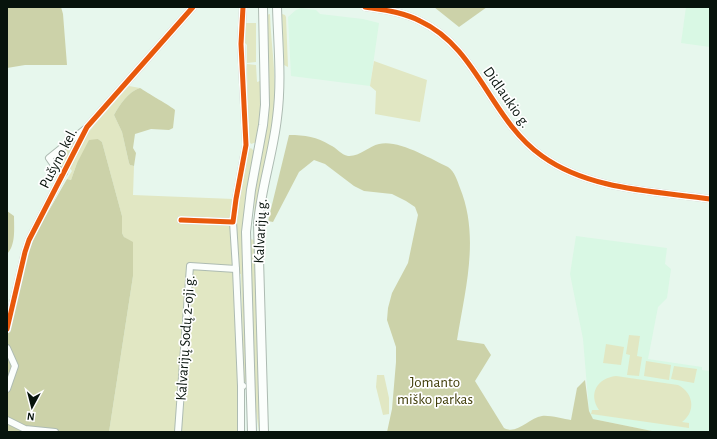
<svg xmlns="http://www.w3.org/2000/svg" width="717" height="439" viewBox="0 0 717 439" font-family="'Alegreya Sans',sans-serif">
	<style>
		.built { fill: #d9f8e4 }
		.green { fill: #e1e7c3 }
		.forest { fill: #ccd2a9 }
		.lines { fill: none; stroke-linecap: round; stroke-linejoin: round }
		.minor-casing { stroke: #adbbb2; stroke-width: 8 }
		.major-casing { stroke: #adbbb2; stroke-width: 10 }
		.minor { stroke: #fbfefc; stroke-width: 6 }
		.major { stroke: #fbfefc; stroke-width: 8 }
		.cycleway-casing { stroke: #fff; stroke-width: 8 }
		.cycleway { stroke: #e8590c; stroke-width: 5 }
		.labels { text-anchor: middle; stroke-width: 3.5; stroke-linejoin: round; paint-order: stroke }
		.street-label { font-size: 15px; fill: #07130c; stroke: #fff }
		.park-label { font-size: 15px; fill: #3e3b06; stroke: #fff }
	</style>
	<rect width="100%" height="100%" fill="#e7f7ed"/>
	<g class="built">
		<polygon points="686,7 710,7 710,47 681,43"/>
		<polygon points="301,8 316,10 320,14 363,19 379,23 370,86 291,76 288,17 296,10"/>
		<polygon points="576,236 667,248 665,264 671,269 667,298 658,307 648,359 702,367 702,370 710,371 710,432 657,432 593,419 589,411 583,339 570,274"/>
	</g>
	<g class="green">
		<path d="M270,14C271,46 277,77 274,109C271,147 259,184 254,222L255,184L269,111L267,15Z"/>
		<polygon points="282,14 285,15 286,17 288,67 284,65"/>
		<polygon points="246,23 256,23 256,62 247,63 247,45 245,43"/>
		<polygon points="374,61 427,80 420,122 375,114 376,91 370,86"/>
		<polygon points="247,64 256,65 257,82 260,81 261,116 257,142 251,144 248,139"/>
		<path d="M129,86L140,88C128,92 120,104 114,115L122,132L129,163L130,165L134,166L133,195L234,199L239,432H109L133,276L128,240L124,237L122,233V216L102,142L98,139L77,163L71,180L67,179L72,171L69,167L85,137L96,123Z"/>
		<polygon points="76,140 77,141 63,167 58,167 55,163 56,157"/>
		<polygon points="251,148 255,152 245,199 243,229 246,382 244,382 241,274 239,274 236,217 236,208 248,150"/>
		<polygon points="252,239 254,241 260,432 259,432 255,404 250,240"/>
		<polygon points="629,335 640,336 637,356 642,357 639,376 627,375 630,355 626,354"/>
		<polygon points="606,344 624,347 621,365 603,363"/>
		<polygon points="646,361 671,365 669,380 644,376"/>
		<polygon points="674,366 697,369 694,383 671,379"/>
		<polygon points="377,375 384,375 389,398 389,414 383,415 376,387"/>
		<path d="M616,376L678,385C694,393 696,412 682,422L689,423V428L591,414L592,410H599C588,394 597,378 616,376Z"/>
	</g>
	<g class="forest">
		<polygon points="7,7 61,7 63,14 67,65 25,65 7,68"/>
		<polygon points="434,7 487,7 459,27"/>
		<path d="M140,88C146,92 172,107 175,110L173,128L169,130L151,129L135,134L133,148L136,153L134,166L130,165L129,163L122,132L114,115C120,104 128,92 140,88Z"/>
		<path d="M289,135C305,135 317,137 330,145C337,148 341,155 348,156C359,157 369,146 379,144C398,139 431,159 448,167C455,172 457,180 460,188C480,237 465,290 457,340L484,344L491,355L475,381L504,428C517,435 529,418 542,416C549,415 564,419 571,420L577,388L585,380L589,411L593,419L657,432H387L392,409L396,362V347L387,320L388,308L392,293L408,263L418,215L415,207L406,201L392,194L364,191L354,186L325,164L314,160L299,172L273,222L268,221Z"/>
		<polygon points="98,139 102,142 122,216 122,233 124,237 133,242 133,276 109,432 69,432 25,428 21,432 7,432 7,334 28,253 36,233 67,179 71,180 77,163 89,140"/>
		<path d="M7,211L14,216C14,228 16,245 7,254Z"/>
	</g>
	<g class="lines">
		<g class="minor-casing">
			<g id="minor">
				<path d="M365,7C384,10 403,12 420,21C478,48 490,119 542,156C589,190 654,191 710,199"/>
				<polyline points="64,173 56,168 49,158 85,129"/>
				<polyline points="181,220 233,222 236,199 246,145 241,44 243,7"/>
				<polyline points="236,269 241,386"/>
				<polyline points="7,329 25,252 29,240 87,127 193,7"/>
				<polyline points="7,348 15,366 7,389"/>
				<polyline points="7,420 25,429 55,432"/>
				<polyline points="178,432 190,266 236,269 233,222"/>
				<polyline points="241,432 241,386 243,386"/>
			</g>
		</g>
		<g class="major-casing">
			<g id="major">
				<polyline points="252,432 246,232 251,190 263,125 265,105 263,7"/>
				<path d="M264,432L258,224C261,188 273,154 277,118C282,81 278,44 277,7"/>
			</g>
		</g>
		<use href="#minor" class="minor"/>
		<use href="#major" class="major"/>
		<g class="cycleway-casing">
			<g id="cycleway">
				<path d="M365,7C384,10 403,12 420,21C478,48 490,119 542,156C589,190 654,191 710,199"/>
				<polyline points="181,220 233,222 236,199 246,145 241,44 243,7"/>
				<polyline points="7,329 25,252 29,240 87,127 193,7"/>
			</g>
		</g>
		<use href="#cycleway" class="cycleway"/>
	</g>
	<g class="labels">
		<g class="street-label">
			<text transform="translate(507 97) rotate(55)" y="5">Didlaukio g.</text>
			<text transform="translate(58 158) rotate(-63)" y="5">Pušyno kel.</text>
			<text transform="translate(260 231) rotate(-87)" y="5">Kalvarijų g.</text>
			<text transform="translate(185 338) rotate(-86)" y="5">Kalvarijų Sodų 2-oji g.</text>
		</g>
		<g class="park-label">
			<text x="435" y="387">Jomanto<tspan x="435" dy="17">miško parkas</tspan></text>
		</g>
	</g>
	<rect width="717" height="439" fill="none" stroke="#07130c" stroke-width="16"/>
	<g transform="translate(32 407) rotate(187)" stroke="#ffffff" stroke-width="3" paint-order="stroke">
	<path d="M0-3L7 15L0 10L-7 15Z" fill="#07130c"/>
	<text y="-6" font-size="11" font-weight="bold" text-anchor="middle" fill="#07130c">N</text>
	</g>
</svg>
